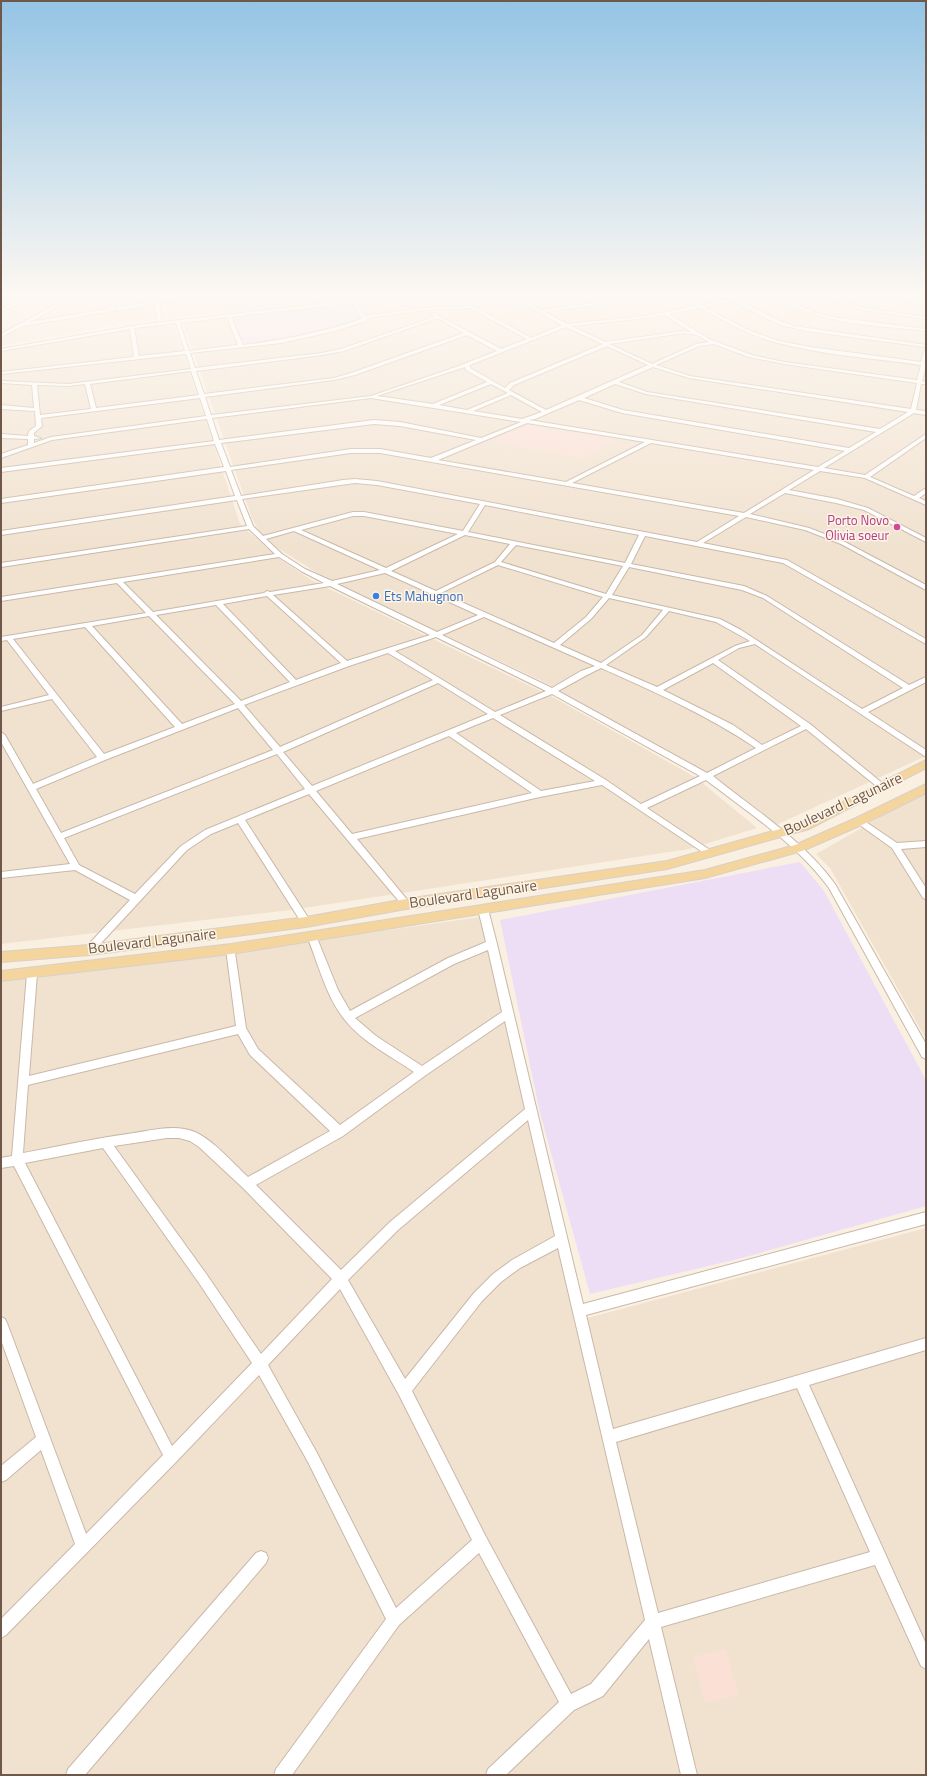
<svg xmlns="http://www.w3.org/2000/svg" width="927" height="1776" viewBox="0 0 927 1776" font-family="'Titillium Web',sans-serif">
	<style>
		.residential { fill: #f1e2d0 }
		.commercial { fill: #fae0d5 }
		.education { fill: #eddef6 }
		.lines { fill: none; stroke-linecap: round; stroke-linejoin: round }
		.minor-casing { stroke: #c9b8a9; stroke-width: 2 }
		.major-casing { stroke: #d7d0cc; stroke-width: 2 }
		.minor { fill: #fff; fill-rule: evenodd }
		.major { fill: #f4d59d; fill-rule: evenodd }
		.hotel-dot { fill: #d1479c; stroke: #fdf5e6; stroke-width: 1.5 }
		.shop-dot { fill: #3f7fe0; stroke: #fdf5e6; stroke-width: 1.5 }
		.labels { text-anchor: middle; stroke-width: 3; stroke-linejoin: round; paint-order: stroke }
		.far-hotel-label { font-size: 13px; fill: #b23c85; stroke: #fdf5e6; text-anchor: end }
		.far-shop-label { font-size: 13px; fill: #366cbe; stroke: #fdf5e6; text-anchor: start }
		.street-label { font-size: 15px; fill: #6f574a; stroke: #fdf5e6 }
	</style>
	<rect width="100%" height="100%" fill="#faf0e1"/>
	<g class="residential">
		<polygon points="1,298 181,298 182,301 220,298 325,298 324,301 126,323 1,346"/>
		<polygon points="392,298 926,298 926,756 776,825 705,772 550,685 327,579 276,547 259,531 252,518 182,321"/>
		<polygon points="173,322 240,524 278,558 313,581 551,696 695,777 757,828 689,849 291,910 1,944 1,351 136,327"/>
		<polygon points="926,791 926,1039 830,868 816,854"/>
		<polygon points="480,917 576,1321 926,1228 926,1775 1,1775 1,971 389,930"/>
	</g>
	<g class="commercial">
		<polygon points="528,425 617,439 583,458 490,441"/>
		<polygon points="726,1649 739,1695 705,1703 693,1657"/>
	</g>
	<g class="education">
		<polygon points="353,303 363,319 334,328 278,341 242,345 232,315"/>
		<polygon points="800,862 824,891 926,1080 926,1206 742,1258 590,1294 540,1113 500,920"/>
	</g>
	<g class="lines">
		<g class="minor-casing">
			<g id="minor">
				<polygon points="24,298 30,298 1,312 1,309"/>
				<polygon points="68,298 74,298 30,322 109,309 114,298 118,298 114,308 155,301 155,298 159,298 159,301 214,298 160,303 161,321 159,322 157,321 155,304 23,326 1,337 1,334"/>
				<polygon points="275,298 279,298 280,308 277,307"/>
				<path d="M370,298H386L356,302L365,316L425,308L470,306L479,309L531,338L562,325L514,298H520L541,310L632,298H647L545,312L567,324L646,316L696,306L683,298H689L701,305L733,298H743L737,300L782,322L794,326L926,345V347L813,332L793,328L778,324L732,301L704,307L748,330L779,341L810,347L921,362L924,351L926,350V365L922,381L926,382V384H921L916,410L926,411V415L914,413L824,468L865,475L926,434V438L870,477L914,496L926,488V493L919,498L926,501V505L865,478L820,471L789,490L837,499L868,508L926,538V542L864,510L836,503L785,493L750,514L809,528L845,542L926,585V590L841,544L805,530L746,517L703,543L787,560L926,639V644L783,563L645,536L631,564L744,586L767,596L909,685L926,677V682L868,712L926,750V757L755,644L739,648L718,660L810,724L887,787L883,790L880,789L806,729L713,776C755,810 803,840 835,884L926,1044V1059L922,1057L829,888C797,844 749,813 706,780L647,808L713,852L714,854L710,857L602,785L540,797L357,839L409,902L411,904L409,906H403L309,794L245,820L309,919L311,922L309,925H303L238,823L211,834L187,850L92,953H86L84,950L86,947L130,900L75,870L1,878V872L70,864L1,742V732L5,735L33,784L97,757L52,699L1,711V707L49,695L7,640L1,641V637L146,613L117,583L1,601V597L275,554L249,529L1,567V563L247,526L237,500L1,535V531L235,496L226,471L1,503V499L224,467L215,444L1,472V468L214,441L207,419L52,440L1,458V454L28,445V439L1,438V434L28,436L29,431L36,426L35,411L1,409V405L34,408L32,385L1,383V381L68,384L191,369L186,354L1,374V372L134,357L130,329L1,351V349L138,325ZM352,303L362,319C322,332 286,340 243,345L231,317ZM470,308L527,339L501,349L433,313L431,314L435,317L341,349L322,353L195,368L190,353L281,343L335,331L366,321L368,318L425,310ZM700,308C725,321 750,336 778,343C823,355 874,358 921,365L917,380L784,362L752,355L709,339L669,314ZM665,315L691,332L684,331L605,342L571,326L646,318ZM227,317L238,345L189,351L180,323ZM438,318L464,333L351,373L334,378L204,394L196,371L322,355L344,351ZM176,323L185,351L139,356L134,328ZM566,327L603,344L510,383L505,388L470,368V365ZM684,333L697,335L709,342L696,344L652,364L609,344ZM467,335L497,351L456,367L371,396L211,415L205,397L334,380L355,375ZM714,344L749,357L784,364L917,383L911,409L690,376L656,365L699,346ZM607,346L648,365L546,410L509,390L514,385ZM465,367L466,370L487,382L433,404L377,396ZM653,367L689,378L908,412L880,429L647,392L619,382ZM191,371L199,395L96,408L90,384ZM85,384L91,409L40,415L37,385L68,386ZM491,384L508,393L467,410L439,405ZM615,384L646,394L876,432L849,448L623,410L584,398ZM511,395L542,412L522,419L473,411ZM200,398L206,416L51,437L34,443V439L41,438L34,436V433L42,426L41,418ZM371,398L521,422L481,438L400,422L374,420L219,440L212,418ZM579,400L622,413L845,451L818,467L529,420L535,419ZM527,423L645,442L566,482L438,460ZM374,424L400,426L476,440L431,458L380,449H351L230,467L221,443ZM651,443L814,470L744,513L572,483ZM351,453H380L739,516L697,542L377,481L355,479L343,480L241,496L231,470ZM355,483L377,485L480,504L463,531L364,512H353L263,536L253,526L242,499ZM485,505L639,535L625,563L468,532ZM353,516H364L458,534L386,568L301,530ZM294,531L380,570L332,581L305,569L282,554L266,539ZM465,535L510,544L495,562L436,591L391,571ZM516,545L623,566L606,594L501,562ZM279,557L301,571L324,583L270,592L267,591L264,593L153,612L123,582ZM498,565L603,597L586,617L554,643L441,593ZM629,567L742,590L763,598L903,688L862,709L741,630L720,619L612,595ZM385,573L478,615L437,632L337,584ZM330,586L430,635L347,661L273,595ZM267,596L341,663L296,680L223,604ZM609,598L663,610L642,635L601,663L560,645L591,619ZM216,605L290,682L241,701L156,615ZM669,611L716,622L750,641L735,646L657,687L606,665L646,637ZM149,616L235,704L182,724L92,626ZM484,617L595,666L581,671L552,688L442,635ZM85,627L175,727L104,754L13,639ZM436,637L546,691L495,712L395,651ZM388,653L433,680L280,747L244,705L349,666ZM713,663L801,726L762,745L733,725L663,690ZM601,668C655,692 707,715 756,748L707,773L558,691L587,675ZM438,683L488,714L312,786L283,752ZM552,694L700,776L641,804L606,780L500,715ZM238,708L273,750L61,833L36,789L105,760ZM493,718L595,781L541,791L456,733ZM449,736L532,793L352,834L316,791ZM277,754L305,789L205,830L181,846L135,894L79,865L64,838Z"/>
				<path d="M778,298H784L814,312L832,317L926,329V331C876,325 822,325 778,298Z"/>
				<polygon points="827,298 834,298 864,308 926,317 926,319 863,310"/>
				<polygon points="889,298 900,298 926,303 926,305"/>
				<polygon points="860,818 897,843 926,841 926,847 901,849 926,888 926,899 923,898 892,848 857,823 856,821"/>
				<path d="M483,905L486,907L488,909L497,944L583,1304L926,1212V1224L586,1315L613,1429L926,1338V1350L809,1385L926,1644V1669L921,1666L875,1565L661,1627L697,1775H681L649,1639L603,1696L574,1710L506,1775H486L488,1769L559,1702L479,1553L399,1625L292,1775H274L276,1769L386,1619L308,1462L259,1375L176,1462L6,1635L1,1638V1619L75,1544L41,1450L6,1480L1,1482V1466L36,1437L1,1340V1317L5,1319L7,1323L86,1534L163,1455L14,1166L1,1168V1158L12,1156L27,974L29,971L32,970L35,971L37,974L29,1076L236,1026L226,949L228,946H234L246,1028L258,1049L340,1125L414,1072C391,1056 362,1042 345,1020C326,997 318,963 307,936L309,933H315L338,990L350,1011L448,958L486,942L478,909L480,907ZM488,950L502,1012L422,1066L376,1036L355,1018L454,964ZM505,1021L525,1109L390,1222L341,1270L256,1185L343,1136L426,1075ZM238,1034L250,1055L330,1131L248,1177C233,1163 213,1140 195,1132C176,1124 154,1130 134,1133C97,1138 60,1146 23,1153L28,1085ZM528,1120L555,1236L512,1260L493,1274L474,1293L405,1379L348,1280L398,1230ZM167,1138H179L190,1141L199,1147L243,1188L332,1279L261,1354L207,1275L114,1146ZM103,1148L199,1283L252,1363L172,1446L25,1163ZM558,1248L645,1620L591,1684L571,1694L486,1537L412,1391L482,1301L501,1282L520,1268ZM340,1289L399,1395L472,1540L396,1608L317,1453L268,1365ZM797,1388L870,1552L658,1613L616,1442Z"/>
				<polygon points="261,1551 266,1553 268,1558 266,1563 85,1775 66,1775 68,1769 256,1553"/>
			</g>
		</g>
		<g class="major-casing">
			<g id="major">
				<polygon points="926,760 926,768 809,829 667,869 406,909 306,927 89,955 1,962 1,952 89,945 306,917 406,899 667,861 801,823"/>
				<polygon points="926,784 926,793 864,824 802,851 705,878 231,954 1,981 1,971 231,944 705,870 795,845 856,818"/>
			</g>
		</g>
		<use href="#minor" class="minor"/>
		<use href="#major" class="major"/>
	</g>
	<linearGradient id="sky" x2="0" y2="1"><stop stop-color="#94c4e5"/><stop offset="0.54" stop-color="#fdf8f2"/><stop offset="1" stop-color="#fdf8f2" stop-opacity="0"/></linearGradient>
	<rect width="927" height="547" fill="url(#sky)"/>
	<circle class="hotel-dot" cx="897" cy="527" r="4"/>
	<circle class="shop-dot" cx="376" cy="596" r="4"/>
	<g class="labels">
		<g class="far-hotel-label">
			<text x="889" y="525">Porto Novo<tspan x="889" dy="15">Olivia soeur</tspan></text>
		</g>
		<g class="far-shop-label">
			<text x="384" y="601">Ets Mahugnon</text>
		</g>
		<g class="street-label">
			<text transform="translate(843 804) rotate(-25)" y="5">Boulevard Lagunaire</text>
			<text transform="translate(473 894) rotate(-8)" y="5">Boulevard Lagunaire</text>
			<text transform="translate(152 941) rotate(-7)" y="5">Boulevard Lagunaire</text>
		</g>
	</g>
	<rect width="927" height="1776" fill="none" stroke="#6f574a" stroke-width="4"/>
</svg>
